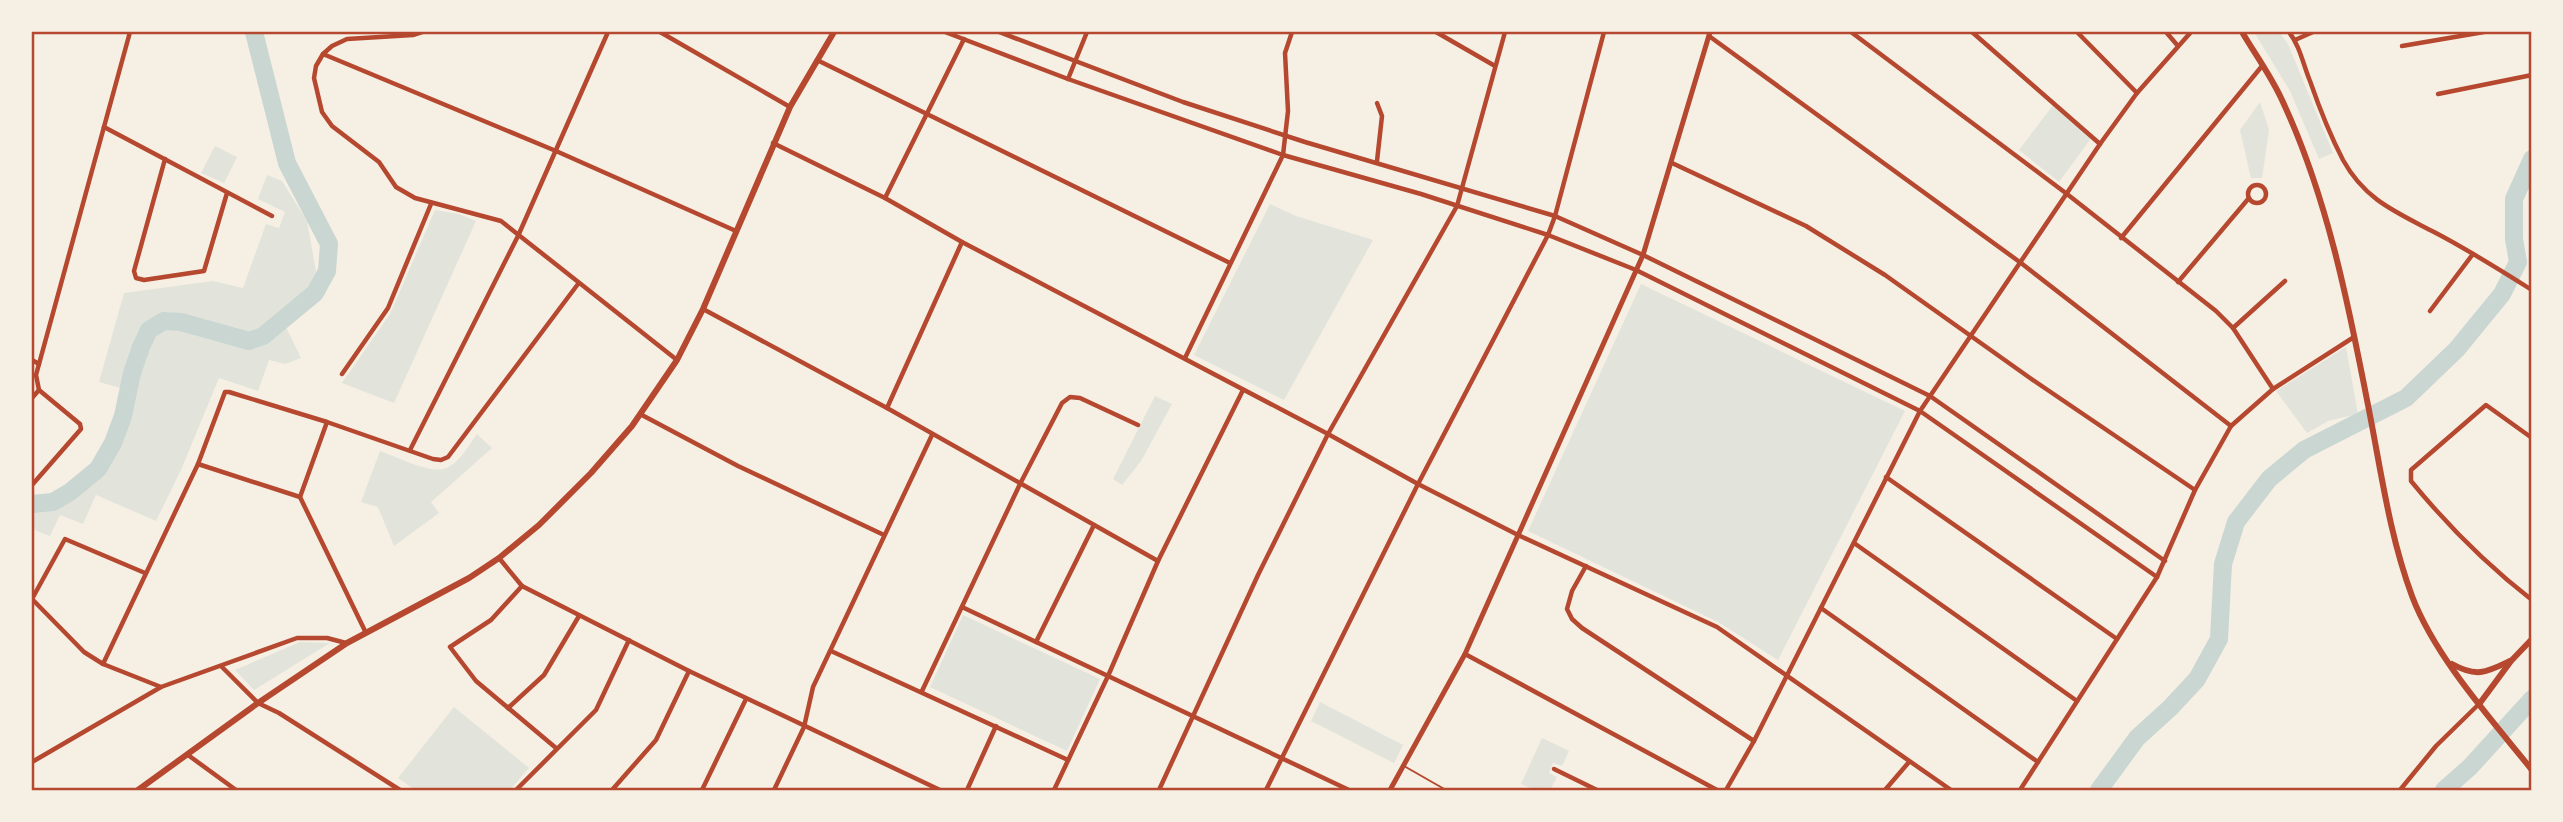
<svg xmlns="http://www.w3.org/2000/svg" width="2563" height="822" viewBox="0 0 2563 822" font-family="Signika,sans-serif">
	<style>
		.green { fill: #e2e4dc }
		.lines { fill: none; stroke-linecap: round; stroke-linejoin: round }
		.river { stroke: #c9d6d2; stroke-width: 18 }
		.service { stroke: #b5482f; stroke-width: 2 }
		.minor { stroke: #b5482f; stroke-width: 4.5 }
		.tertiary { stroke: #b5482f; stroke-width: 5 }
		.secondary { stroke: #b5482f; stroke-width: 6 }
		.neatline { fill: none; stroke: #b5482f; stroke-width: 2.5 }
	</style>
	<rect width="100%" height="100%" fill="#f6efe4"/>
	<g class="green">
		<polygon points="2254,32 2279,32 2288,44 2333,153 2319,159 2290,91"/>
		<polygon points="2260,102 2269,130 2262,178 2251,178 2240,130"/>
		<polygon points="2054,104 2092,137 2059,182 2019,150"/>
		<polygon points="215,146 237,157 224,183 201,173"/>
		<path d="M267,175L282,181L307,221L316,271L312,286L295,303L273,321L254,332H243L167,312C135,330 131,355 124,389L99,382L124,293L213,281L243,288L266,224L279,228L285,212L258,199Z"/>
		<polygon points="1270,204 1296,216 1373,240 1284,400 1194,355"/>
		<polygon points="435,210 459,214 476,221 394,403 342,383 390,314"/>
		<polygon points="1641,284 1905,411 1778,660 1718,622 1528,531"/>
		<polygon points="284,323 301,358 285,364 269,360 258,391 219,378 181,470 156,521 96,495 83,524 60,515 50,536 32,529 32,506 54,504 72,494 100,472 114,448 126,417 142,352 151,333 167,324 181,325 248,345 263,339"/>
		<polygon points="2346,347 2358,414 2328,421 2307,433 2276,391"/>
		<polygon points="1155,396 1172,404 1141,461 1122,485 1113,479"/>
		<path d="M477,434L492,448L431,502L439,513L394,546L378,507L361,502L380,451C395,456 428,473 443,469C458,466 469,445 477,434Z"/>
		<polygon points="963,615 1100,679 1067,751 930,687"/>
		<polygon points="300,642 330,643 254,690 235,670"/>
		<polygon points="1320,702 1403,745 1394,763 1311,721"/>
		<polygon points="454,707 529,768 510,790 415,790 398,778"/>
		<polygon points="1542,738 1569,751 1562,766 1553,763 1549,773 1557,777 1550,790 1535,790 1521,784"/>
	</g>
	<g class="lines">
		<g class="river">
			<polyline points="32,504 53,502 70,492 98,469 113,443 123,416 132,373 141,347 149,330 164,321 181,322 249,341 263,336 315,293 327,271 329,244 287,163 254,32"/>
			<polyline points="2099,790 2137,738 2170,708 2197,679 2219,639 2223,564 2236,522 2269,479 2304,450 2406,398 2457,349 2502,294 2518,262 2514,239 2514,199 2532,159"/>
			<polyline points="2444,790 2470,767 2532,699"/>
		</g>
		<polyline class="service" points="1404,766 1446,790"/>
		<g class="minor">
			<polyline points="422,32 413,35 347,39 332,46 323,54 316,66 314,78 322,112 332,126 379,162 396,187 415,198 501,221 677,360"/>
			<polyline points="660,32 790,107"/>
			<polyline points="945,32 1068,79 1283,155 1421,194 1548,235 1636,270 1920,411 2157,577"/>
			<polyline points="999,32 1183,102 1305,142 1555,216 1643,255 1930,396 2165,561"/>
			<polyline points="1436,32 1495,66"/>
			<polyline points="1851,32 2067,194 2216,311 2233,328 2273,389"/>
			<polyline points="1972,32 2100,144"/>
			<polyline points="2077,32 2137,93"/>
			<polyline points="2166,32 2178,46"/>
			<path d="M2289,32C2300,46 2303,64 2310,81C2319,107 2330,135 2343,160C2365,200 2396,212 2434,232C2467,249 2500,270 2532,290"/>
			<polyline points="1709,36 2021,263 2231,426"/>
			<polyline points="2295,40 2313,32"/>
			<polyline points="2402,46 2484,32"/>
			<polyline points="323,54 556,151 736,231"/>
			<polyline points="817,60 1230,263"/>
			<polyline points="1068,79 1087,32"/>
			<polyline points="2438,94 2532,75"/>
			<polyline points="1377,103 1382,116 1377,161"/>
			<polyline points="104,127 272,216"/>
			<polyline points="773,143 885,198 962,242 1328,434 1418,484 1518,535 1717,627 1951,790"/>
			<polyline points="165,159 134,271 136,278 144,280 204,271 227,193"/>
			<polyline points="1672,163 1806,226 1885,275 2030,378 2195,490"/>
			<circle cx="2257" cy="194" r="9"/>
			<polyline points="885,198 964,39"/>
			<polyline points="2121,238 2262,66"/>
			<polyline points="2178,282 2249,198"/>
			<polyline points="703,309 887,408 1158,561"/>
			<polyline points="2430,311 2473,254"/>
			<polyline points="2233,328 2285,281"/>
			<polyline points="1185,358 1283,155 1288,111 1285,53 1292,32"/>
			<polyline points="32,360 39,364"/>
			<polyline points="342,374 388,308 431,204"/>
			<polyline points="32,398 39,390 36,375 130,32"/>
			<polyline points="887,408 962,242"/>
			<polyline points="640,414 738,466 884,535"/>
			<path d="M2532,438L2486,405L2411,470V481C2447,525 2487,565 2532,600"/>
			<polyline points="410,450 518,236 608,32"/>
			<polyline points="198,464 300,497 366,633"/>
			<polyline points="1886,477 2117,639"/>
			<polyline points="32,485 81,429 80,424 39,390"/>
			<polyline points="300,497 327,422"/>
			<polyline points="1854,543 2077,701"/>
			<polyline points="499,558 522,586 689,671 940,790"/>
			<polyline points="1586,566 1572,591 1567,609 1572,619 1582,628 1754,741"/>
			<polyline points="522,586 491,620 450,647 476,681 556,748"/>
			<polyline points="32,599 84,652 103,664 161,687"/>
			<polyline points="32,599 65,539 145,573"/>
			<polyline points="962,607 1349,790"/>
			<polyline points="1821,608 2038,762"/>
			<polyline points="1036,642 1094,525"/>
			<polyline points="831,651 1068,760"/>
			<polyline points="1465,654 1717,790"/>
			<polyline points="103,664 198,464 225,392 229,392 327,422 433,459 441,460 448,457 578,284"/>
			<polyline points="222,667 258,703 279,713 400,790"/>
			<polyline points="922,691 1020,484 1062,403 1070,397 1080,398 1138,425"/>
			<polyline points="508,708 544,675 579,616"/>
			<polyline points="188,755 236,790"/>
			<polyline points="32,762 161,687 297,638 327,638 346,643"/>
			<polyline points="1554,769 1597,790"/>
			<polyline points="516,790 596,710 629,640"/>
			<polyline points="612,790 656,740 689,671"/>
			<polyline points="702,790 746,699"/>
			<polyline points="774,790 804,727 813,687 932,435"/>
			<polyline points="967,790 996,726"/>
			<polyline points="1054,790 1108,676 1158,561 1243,390"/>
			<polyline points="1159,790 1258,575 1328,434 1457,206 1505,32"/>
			<polyline points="1266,790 1418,484 1548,235 1555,216 1604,32"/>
			<polyline points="1726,790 1754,741 1920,411 2100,144 2137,93 2191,32"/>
			<polyline points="1885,790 1909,762"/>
			<polyline points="2020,790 2157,577 2195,490 2231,426 2273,389 2354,337"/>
			<polyline points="2400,790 2436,746 2479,704"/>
			<polyline points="2531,790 2532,790"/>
		</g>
		<polyline class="tertiary" points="1390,790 1465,654 1643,255 1710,32"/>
		<g class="secondary">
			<path d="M2242,32C2255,54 2271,76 2282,100C2327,196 2348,302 2368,405C2381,470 2389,534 2412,596C2435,657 2491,719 2532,770"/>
			<path d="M2452,664C2477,678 2487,672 2510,661"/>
			<polyline points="2480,703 2511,661 2532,639"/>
			<polyline points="138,790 258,703 347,643 469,578 499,558 539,525 591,473 632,426 677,360 703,309 790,107 834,32"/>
		</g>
	</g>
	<rect width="2563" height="822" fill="none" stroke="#f6efe4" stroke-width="66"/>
	<rect x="33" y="33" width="2497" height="756" class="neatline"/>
</svg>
